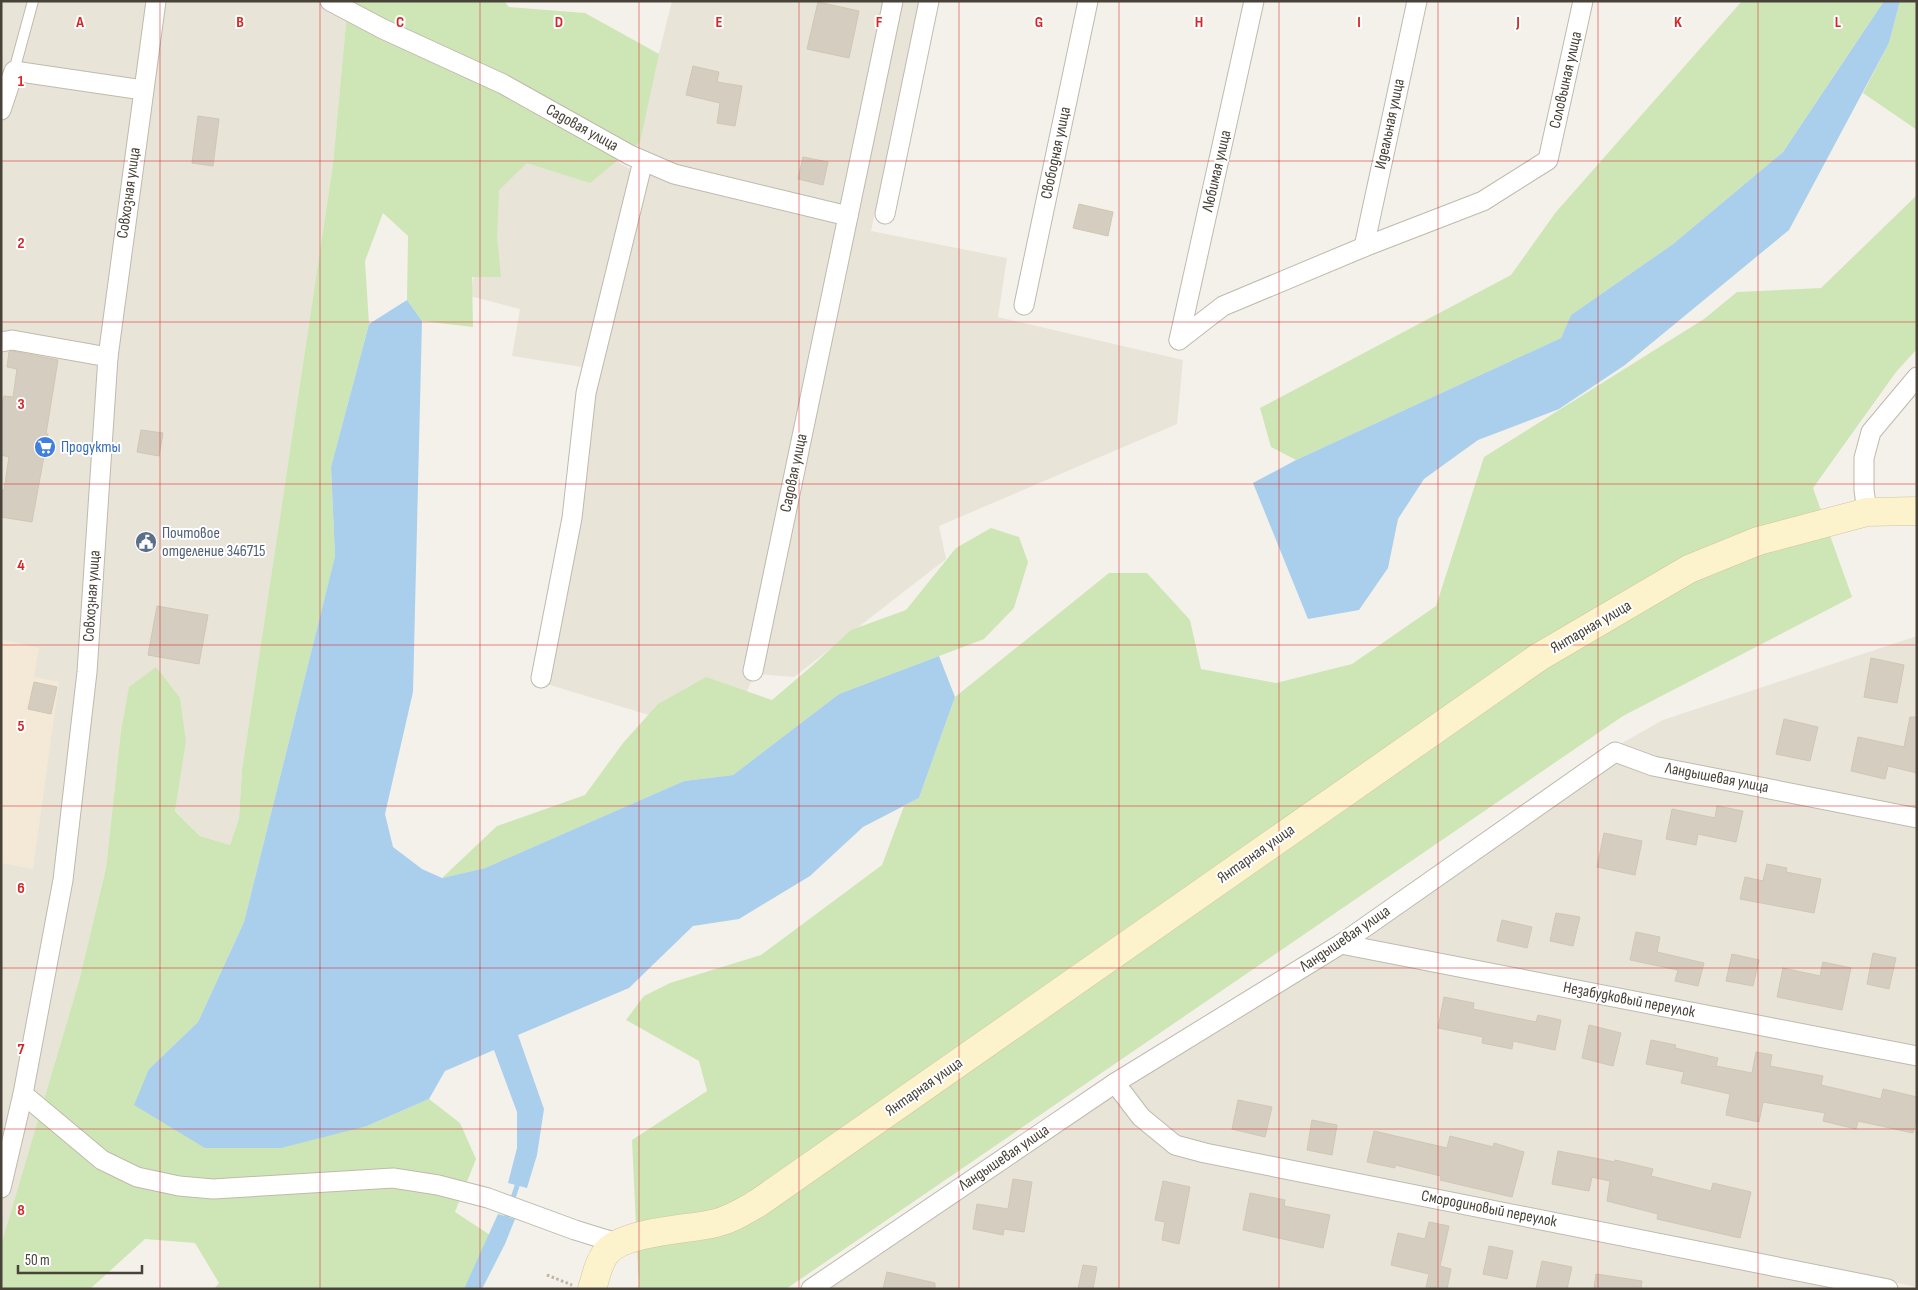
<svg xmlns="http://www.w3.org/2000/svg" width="1918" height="1290" font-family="'Sofia Sans Condensed',sans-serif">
<rect width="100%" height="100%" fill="#f4f1ea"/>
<g fill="#e8e4d8">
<polygon points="1,1 348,1 333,164 242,770 239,818 230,845 200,836 175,810 186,742 129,688 121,730 106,868 79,981 1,1245"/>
<polygon points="672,1 920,1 871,231 1007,258 998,317 1183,360 1177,424 939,526 946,559 794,677 755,674 744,697 682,725 540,682 566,540 582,367 512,356 520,309 470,296 505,97 630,169"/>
<polygon points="1917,636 1917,813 1653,762 1615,747 1663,720"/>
<polygon points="1609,756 1917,824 1917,1049 1353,938"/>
<polygon points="1334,950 1917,1066 1917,1287 1180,1140 1148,1115 1122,1078"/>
<polygon points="1107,1086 1176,1151 1857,1289 810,1289"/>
</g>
<polygon fill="#f4e9d7" points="1,639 39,648 34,677 59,682 33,869 1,863"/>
<g fill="#cee6b5">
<polygon points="348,1 504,1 509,7 585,13 659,54 640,142 590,183 527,163 499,190 497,236 501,277 472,277 473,327 422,321 407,300 408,236 383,213 365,261 369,324 331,467 335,556 244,922 198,1022 149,1069 367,1126 429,1099 460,1123 476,1159 455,1212 490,1235 464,1289 214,1289 219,1283 195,1243 145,1239 90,1289 1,1289 1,1245 79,981 106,868 121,730 129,687 156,667 180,698 186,742 175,811 200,836 230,845 239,818 242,770 333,164"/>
<polygon points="1742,1 1884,1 1783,152 1673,244 1571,315 1561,338 1296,460 1271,447 1260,408 1511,275 1556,212"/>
<polygon points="1900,1 1917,1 1917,130 1863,93 1889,43"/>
<polygon points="1917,195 1917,349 1896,372 1813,488 1852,597 1623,716 786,1289 639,1289 632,1140 707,1091 699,1061 626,1020 644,996 670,983 761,955 882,865 904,806 919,798 955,697 1109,573 1147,573 1190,620 1201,669 1276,683 1352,664 1436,606 1484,457 1704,319 1737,292 1821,288"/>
<polygon points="991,528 1019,537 1028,562 1014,608 984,639 839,694 733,775 684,781 485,868 442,878 497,826 585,795 623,743 658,704 706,677 772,700 813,665 851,630 906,610 956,548"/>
</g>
<g fill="#aacfed">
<polygon points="1884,1 1900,1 1889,43 1789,230 1625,365 1559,409 1478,440 1424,479 1398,519 1388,568 1359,610 1308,619 1253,483 1296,460 1561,338 1571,315 1673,244 1783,152"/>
<polygon points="407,300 422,321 413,692 385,814 393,847 422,869 442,878 485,868 684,781 733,775 839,694 939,656 955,697 919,798 863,827 810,876 739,919 693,926 629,988 518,1035 544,1109 537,1155 527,1188 508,1183 517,1148 517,1112 494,1050 445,1071 429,1099 367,1126 281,1148 205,1148 134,1105 149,1069 198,1022 244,922 335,556 331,467 369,324"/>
<polygon points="498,1214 515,1219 505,1244 482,1289 464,1289"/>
</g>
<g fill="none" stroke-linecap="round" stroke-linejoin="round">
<polyline stroke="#aacfed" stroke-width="5" points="505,1222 519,1180"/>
</g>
<g fill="#d5cec0" stroke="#d0c6b3">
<polygon points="818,2 859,11 849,58 807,49"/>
<polygon points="693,66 719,72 717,82 742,86 735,126 717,123 720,103 686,95"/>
<polygon points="198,116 219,119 213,166 192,163"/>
<polygon points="803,157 828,162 823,185 798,179"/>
<polygon points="1079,204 1113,212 1108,236 1073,228"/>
<polygon points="12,351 58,360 46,434 48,434 32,522 1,517 1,490 4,490 9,457 1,455 1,411 4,396 13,397 17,369 7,367 9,352"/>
<polygon points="141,430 163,433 159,456 137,452"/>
<polygon points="157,606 208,615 199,664 148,655"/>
<polygon points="1871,658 1904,665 1897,703 1864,697"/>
<polygon points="34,682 57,687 51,714 28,709"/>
<polygon points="1910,717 1917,717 1917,773 1888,766 1885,779 1851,771 1858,737 1904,747"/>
<polygon points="1784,719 1818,727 1810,761 1776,754"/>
<polygon points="1717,806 1743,811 1736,842 1698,834 1696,845 1666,839 1672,809 1715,818"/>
<polygon points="1604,833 1642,841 1635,875 1597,867"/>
<polygon points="1767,864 1787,868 1786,872 1821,879 1814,913 1740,899 1745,877 1763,881"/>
<polygon points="1556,913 1580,917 1573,946 1550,941"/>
<polygon points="1502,920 1532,927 1527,948 1497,941"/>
<polygon points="1636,932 1660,937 1657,952 1704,963 1698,986 1675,981 1678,970 1630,960"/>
<polygon points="1873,953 1896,958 1889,989 1867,984"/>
<polygon points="1732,954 1759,960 1753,986 1726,981"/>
<polygon points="1823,962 1851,968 1842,1010 1777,997 1783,968 1820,976"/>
<polygon points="1444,997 1474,1003 1473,1009 1536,1022 1538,1015 1561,1020 1555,1050 1513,1041 1512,1049 1482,1043 1483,1037 1438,1028"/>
<polygon points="1589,1025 1621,1033 1613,1066 1582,1058"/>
<polygon points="1651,1040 1676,1045 1675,1048 1718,1058 1716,1066 1752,1073 1756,1052 1772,1055 1770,1066 1823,1076 1821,1085 1881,1099 1883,1089 1917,1097 1917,1115 1913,1133 1858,1121 1856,1129 1823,1121 1825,1113 1763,1102 1759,1122 1726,1115 1730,1094 1681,1083 1684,1072 1646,1064"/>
<polygon points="1238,1100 1272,1107 1265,1137 1232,1129"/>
<polygon points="1312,1120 1337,1125 1332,1155 1307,1150"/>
<polygon points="1374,1131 1447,1148 1450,1136 1493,1147 1494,1143 1524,1152 1512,1197 1440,1180 1441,1176 1395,1165 1395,1168 1367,1162"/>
<polygon points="1558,1151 1615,1162 1615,1160 1653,1169 1651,1176 1711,1191 1713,1183 1751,1192 1740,1238 1657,1219 1658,1214 1607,1201 1610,1181 1592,1177 1589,1191 1552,1184"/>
<polygon points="1013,1179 1032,1182 1024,1232 1004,1229 1003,1235 973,1229 977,1204 1008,1209"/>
<polygon points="1163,1181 1190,1187 1179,1244 1162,1240 1165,1222 1155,1220"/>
<polygon points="1250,1193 1285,1200 1284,1206 1330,1215 1323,1248 1243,1230"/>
<polygon points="1429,1222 1449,1226 1440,1266 1451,1269 1447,1289 1426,1287 1429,1274 1391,1265 1398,1233 1425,1239"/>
<polygon points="1489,1246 1513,1251 1507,1279 1483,1274"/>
<polygon points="1542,1261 1572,1267 1567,1289 1536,1289"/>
<polygon points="1083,1265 1097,1267 1093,1289 1078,1289"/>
<polygon points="887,1272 935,1283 935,1289 883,1289"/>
<polygon points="1596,1274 1642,1281 1641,1289 1594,1289"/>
</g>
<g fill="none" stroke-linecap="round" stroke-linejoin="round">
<g stroke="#bfbaad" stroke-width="12">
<polyline id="lane" points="14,71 33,1"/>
</g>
<g stroke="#bfbaad" stroke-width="21">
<g id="street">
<polyline points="330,1 383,29 503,84 630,155 674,174 848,216"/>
<polyline points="1,110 14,71 143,90"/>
<polyline points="885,214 929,1"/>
<polyline points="1364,247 1417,1"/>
<polyline points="1024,305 1088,1"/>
<polyline points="1179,340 1223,306 1364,247 1483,201 1548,160 1583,1"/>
<polyline points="1179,340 1254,1"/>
<polyline points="1,342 12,340 108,357"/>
<polyline points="1867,512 1864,490 1864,458 1871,432 1917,377"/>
<polyline points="753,671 893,1"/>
<polyline points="541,678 572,518 586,393 643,161"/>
<polyline points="1341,944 1917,1056"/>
<polyline points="1115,1083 1141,1117 1175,1145 1205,1153 1888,1289"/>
<polyline points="23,1094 102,1160 137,1177 179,1186 213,1189 393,1178 438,1185 488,1198 575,1230 617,1243"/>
<polyline points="1,1188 23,1094 63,880 87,672 108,357 156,1"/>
<polyline points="811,1289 1115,1083 1341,944 1615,752 1653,766 1917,818"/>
</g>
</g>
<g stroke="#d1c69c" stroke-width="29">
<path id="secondary" d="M592,1289C596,1277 598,1263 606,1253C623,1231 688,1230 716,1223C732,1219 744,1211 758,1203L1539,657L1689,569L1758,541L1867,512L1917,511"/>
</g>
<polyline stroke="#c0b69f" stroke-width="3" stroke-dasharray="2.5 2.5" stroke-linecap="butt" points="547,1275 572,1285"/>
<use href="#lane" stroke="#fff" stroke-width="10"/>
<use href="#street" stroke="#fff" stroke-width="19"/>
<use href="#secondary" stroke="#fcf2cc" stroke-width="28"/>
</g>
<path fill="none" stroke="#d62828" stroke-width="1" stroke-opacity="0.55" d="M160,1V1289M320,1V1289M480,1V1289M639,1V1289M799,1V1289M959,1V1289M1119,1V1289M1279,1V1289M1438,1V1289M1598,1V1289M1758,1V1289M1,161H1917M1,322H1917M1,484H1917M1,645H1917M1,806H1917M1,968H1917M1,1129H1917"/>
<defs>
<g id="supermarket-disc" transform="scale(1.125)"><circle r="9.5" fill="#3f7fe0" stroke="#fff"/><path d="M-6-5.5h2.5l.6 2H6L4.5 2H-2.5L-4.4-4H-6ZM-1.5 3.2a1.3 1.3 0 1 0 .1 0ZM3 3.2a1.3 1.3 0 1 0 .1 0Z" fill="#fff"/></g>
<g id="civic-disc" transform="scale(1.125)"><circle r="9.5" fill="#5c6f8a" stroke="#fff"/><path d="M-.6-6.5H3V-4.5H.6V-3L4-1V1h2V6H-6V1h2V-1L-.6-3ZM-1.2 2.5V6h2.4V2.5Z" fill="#fff"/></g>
</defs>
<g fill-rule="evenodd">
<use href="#supermarket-disc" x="45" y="447"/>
<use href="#civic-disc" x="146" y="542"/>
</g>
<g text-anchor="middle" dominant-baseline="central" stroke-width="4" stroke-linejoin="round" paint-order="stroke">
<g font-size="16" fill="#484238" stroke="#fff">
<text transform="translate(1566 80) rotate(-77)">Соловьиная улица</text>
<text transform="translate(1390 124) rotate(-78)">Идеальная улица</text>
<text transform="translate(582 128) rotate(29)">Садовая улица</text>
<text transform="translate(1056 153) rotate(-78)">Свободная улица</text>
<text transform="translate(1217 171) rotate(-77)">Любимая улица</text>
<text transform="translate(129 193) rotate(-82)">Совхозная улица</text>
<text transform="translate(794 473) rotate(-78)">Садовая улица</text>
<text transform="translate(92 596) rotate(-86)">Совхозная улица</text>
<text transform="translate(1591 627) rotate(-30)">Янтарная улица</text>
<text transform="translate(1717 778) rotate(11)">Ландышевая улица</text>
<text transform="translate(1256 854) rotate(-35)">Янтарная улица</text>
<text transform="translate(1345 939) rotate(-34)">Ландышевая улица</text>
<text transform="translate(1629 1000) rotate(11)">Незабудковый переулок</text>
<text transform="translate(924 1087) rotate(-35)">Янтарная улица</text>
<text transform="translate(1004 1158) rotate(-34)">Ландышевая улица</text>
<text transform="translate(1489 1209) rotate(11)">Смородиновый переулок</text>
</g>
<g font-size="16" fill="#366cbe" stroke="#fff" text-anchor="start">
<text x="61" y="447">Продукты</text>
</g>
<g font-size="16" fill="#4e5e75" stroke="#fff" text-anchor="start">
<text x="162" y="533">Почтовое<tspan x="162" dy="18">отделение 346715</tspan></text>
</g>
</g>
<g font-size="16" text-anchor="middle" font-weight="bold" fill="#d62828" stroke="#fff" stroke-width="4" stroke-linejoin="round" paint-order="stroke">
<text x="80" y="27">A</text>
<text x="240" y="27">B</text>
<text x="400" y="27">C</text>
<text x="559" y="27">D</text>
<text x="719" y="27">E</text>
<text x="879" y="27">F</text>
<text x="1039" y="27">G</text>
<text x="1199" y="27">H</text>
<text x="1359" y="27">I</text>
<text x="1518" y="27">J</text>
<text x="1678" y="27">K</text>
<text x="1838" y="27">L</text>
<text x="21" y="86">1</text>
<text x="21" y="248">2</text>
<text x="21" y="409">3</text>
<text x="21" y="570">4</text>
<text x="21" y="731">5</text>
<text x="21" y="893">6</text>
<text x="21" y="1054">7</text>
<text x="21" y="1215">8</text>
</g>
<rect width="1918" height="1290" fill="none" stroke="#484238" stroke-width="5"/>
<path d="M18 1265v8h124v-8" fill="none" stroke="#484238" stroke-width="2.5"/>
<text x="25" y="1265" font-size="15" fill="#484238" stroke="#ffffff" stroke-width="4" paint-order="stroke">50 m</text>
</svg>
